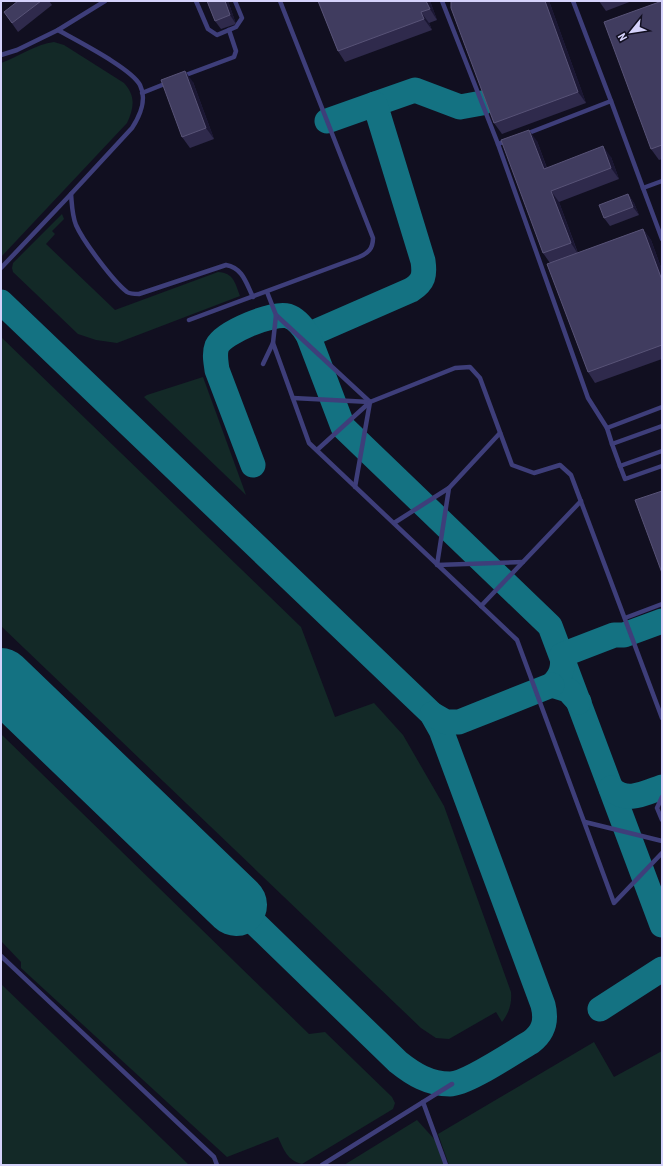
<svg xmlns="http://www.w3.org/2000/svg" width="663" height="1166" font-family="'Roboto Condensed',sans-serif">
<rect width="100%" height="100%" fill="#110f20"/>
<g fill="#132927">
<path d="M54,42L64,45L124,83C136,96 134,108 127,123L1,257V63C18,57 36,44 54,42Z"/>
<path d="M62,214L64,219L52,231L55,234L46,244L115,310L218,272C234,273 235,283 240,296L117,343L96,340L78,334L13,272L12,268L13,263Z"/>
<path d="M1,337L301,627L335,717L374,703L403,735L444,806L511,992C512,1004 509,1013 502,1022L496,1012L449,1039L436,1038L421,1028L1,626Z"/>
<polygon points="203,377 246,495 144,397 147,395"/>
<path d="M1,734L309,1034L325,1032L392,1097L395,1103L393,1109L302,1164C287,1160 284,1150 278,1137L227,1157L21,968V962L1,941Z"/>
<polygon points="1,984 189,1165 1,1165"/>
<polygon points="594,1042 614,1077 662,1051 662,1165 449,1165 438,1134"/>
<polygon points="417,1120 435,1140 444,1165 344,1165"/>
</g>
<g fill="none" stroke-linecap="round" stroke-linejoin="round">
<g stroke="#147282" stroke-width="25">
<polyline points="375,104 415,90 460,107 482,103"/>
<path d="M1,302L432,714L441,730L543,1005C547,1021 544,1032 531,1042C515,1051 467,1084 450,1084C429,1084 413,1074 398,1062L236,905"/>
<path d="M308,335L411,290C424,282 425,275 423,261L375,104L327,121"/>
<path d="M253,465L217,370C216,362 214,354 217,346C224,332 273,312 288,316C297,319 303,327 308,335L343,427L550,626L662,925"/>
<path d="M579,702L568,690L552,685C561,676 564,668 562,655L614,635H624L662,621"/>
<polyline points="432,714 446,722 459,722 552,685"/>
<path d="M611,788C626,804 645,793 662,787"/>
<polyline points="600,1009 662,969"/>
</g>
<polyline stroke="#147282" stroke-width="62" points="1,679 236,905"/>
<g stroke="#3e3e7a" stroke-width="4.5">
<polyline points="196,1 208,29 217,35 236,27 242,18 235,1"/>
<polyline points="442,1 498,144"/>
<polyline points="573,1 611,101"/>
<path d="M58,30C77,41 131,68 140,85C147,99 140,116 132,128L71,194C72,205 72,215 76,225C83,241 113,281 127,292C130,294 135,294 139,294L226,265C243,268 246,283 253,297"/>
<polyline points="1,55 17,50 58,30 105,1"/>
<polyline points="183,76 234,57 236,51 229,30"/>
<polyline points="142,93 167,83"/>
<polyline points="526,134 611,101 643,188 662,181"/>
<polyline points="506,141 498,144 588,398 607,428"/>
<polyline points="643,188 662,239"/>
<polyline points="1,268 71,194"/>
<polyline points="267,292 276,315 370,402 455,368 470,367 480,378 512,465 534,473 560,465 571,475 662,718"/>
<polyline points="276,315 273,343 309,443 517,640 614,903 662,853"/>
<path d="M189,320L359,257C368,253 373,249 373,238L280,1"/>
<polyline points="263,364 273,343"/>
<polyline points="293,398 370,402"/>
<polyline points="662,407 607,428 612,444 662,426"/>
<polyline points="612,444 620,466 662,451"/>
<polyline points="317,450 370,402"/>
<polyline points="620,466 625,479 662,466"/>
<polyline points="355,487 370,402"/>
<polyline points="449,488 437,565 523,562"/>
<polyline points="394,523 449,488 500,433"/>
<polyline points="481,606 581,501"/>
<polyline points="625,618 662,604"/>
<polyline points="662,797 657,808 662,820"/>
<polyline points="585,822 662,841"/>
<polyline points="1,956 214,1157 217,1165"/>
<polyline points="423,1102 446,1165"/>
<polyline points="322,1165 452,1084"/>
</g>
</g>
<g fill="#2f2a4c">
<polygon points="18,1 49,1 52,5 18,32 4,12"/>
<polygon points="207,1 228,1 236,24 221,29 215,21"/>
<polygon points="318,1 430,1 437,20 429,23 432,30 345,62 338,51"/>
<polygon points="451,1 549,1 586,103 502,134 494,123"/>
<polygon points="599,1 632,1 606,11"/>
<polygon points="662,1 662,159 659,160 651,149"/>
<polygon points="193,82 214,139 190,148 182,137"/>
<polygon points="537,141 547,168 611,157 619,179 559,202 578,253 643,229 651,240 662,270 662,359 595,383 588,372 550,263 543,253"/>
<polygon points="628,194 634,203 639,215 610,226 604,218"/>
</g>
<g fill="#1b1733">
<polygon points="225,1 228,1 236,24 230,15"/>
<polygon points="426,1 430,1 437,20 430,9"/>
<polygon points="545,1 549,1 586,103 578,92"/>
<polygon points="421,12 429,23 432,30 424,19"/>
<polygon points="185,71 193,82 214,139 206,128"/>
<polygon points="529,130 537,141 551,180 544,169"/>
<polygon points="603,146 611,157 619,179 611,168"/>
<polygon points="551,191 559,202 578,254 571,243"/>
<polygon points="628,194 634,203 639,215 633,207"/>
<polygon points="643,229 651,240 662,270 662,280"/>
</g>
<g fill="#403c5f" stroke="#585377">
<polygon points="18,1 41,1 12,23 4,12"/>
<polygon points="207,1 225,1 230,15 215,21"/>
<polygon points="318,1 426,1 430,9 421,12 424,19 338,51"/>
<polygon points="451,1 545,1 578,92 494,123 451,8"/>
<polygon points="662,1 662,145 651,149 604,22"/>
<polygon points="185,71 206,128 182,137 161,80"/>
<polygon points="529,130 544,169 603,146 611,168 551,191 571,243 543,253 501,140"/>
<polygon points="628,194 633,207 604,218 599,205"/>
<polygon points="643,229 662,280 662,345 588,372 547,264"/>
<polygon points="662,491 662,573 635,500"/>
</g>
<rect width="663" height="1166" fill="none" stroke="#d5d2fb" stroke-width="4"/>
<g transform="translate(631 32) rotate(240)" stroke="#110f20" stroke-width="3" paint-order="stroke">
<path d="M0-3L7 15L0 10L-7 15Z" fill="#d5d2fb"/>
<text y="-6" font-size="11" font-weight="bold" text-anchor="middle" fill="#d5d2fb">N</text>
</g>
</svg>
